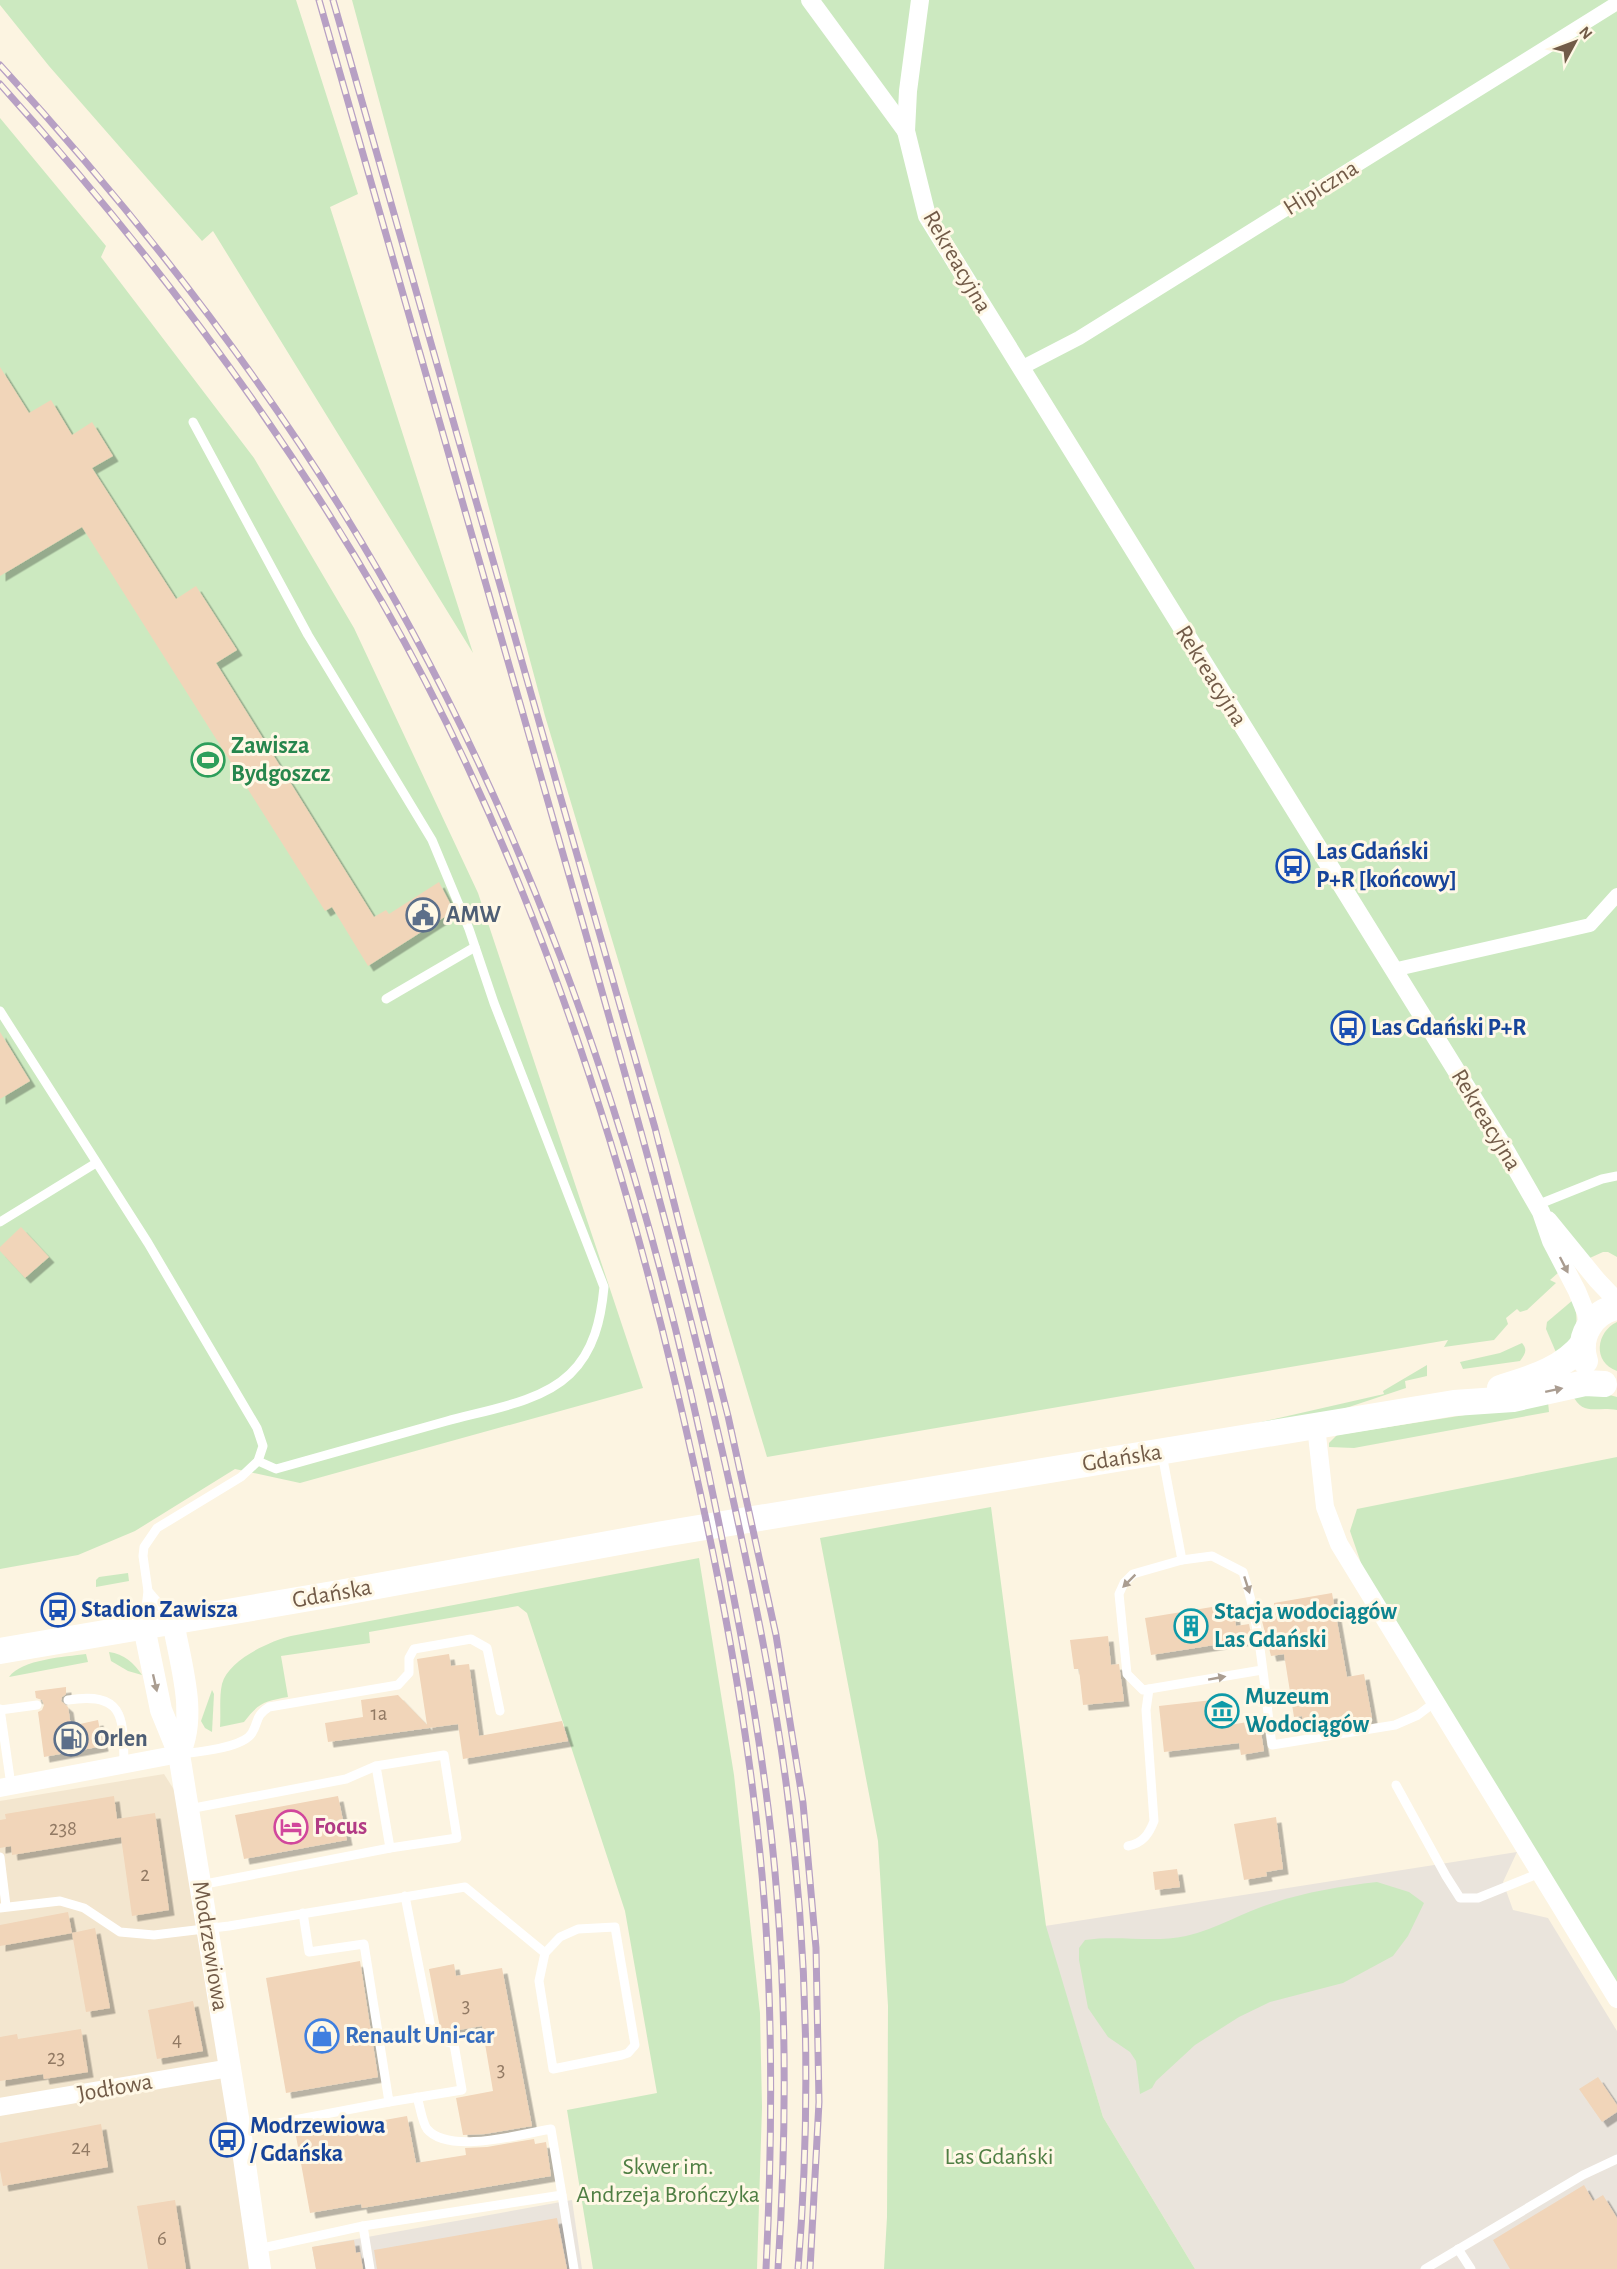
<svg xmlns="http://www.w3.org/2000/svg" width="1617" height="2269" font-family="'Alegreya Sans',sans-serif">
<defs>
<filter id="shadow"><feDropShadow dx="5.5" dy="5.5" stdDeviation="0" flood-color="#0004"/></filter>
</defs>
<rect width="100%" height="100%" fill="#fcf4e1"/>
<polygon fill="#f3e6cf" points="164,1774 187,1810 260,2269 0,2269 0,1801"/>
<g fill="#eae4dc">
<polygon points="1517,1852 1503,1882 1513,1910 1548,1918 1617,2031 1617,2269 1195,2269 1103,2117 1045,1926"/>
<polygon points="572,2200 582,2269 316,2269 312,2247"/>
</g>
<g fill="#cce9c0">
<polygon points="0,0 296,0 358,194 330,207 473,653 213,231 202,241 49,66 0,5"/>
<polygon points="352,0 1617,0 1617,1257 1608,1252 1603,1252 1559,1272 1550,1280 1556,1283 1527,1310 1520,1312 1517,1309 1506,1318 1508,1324 1494,1340 1444,1347 1448,1340 767,1457 545,716"/>
<polygon points="0,118 106,246 101,257 254,458 354,628 478,893 643,1388 300,1483 235,1469 135,1531 78,1555 0,1569"/>
<path d="M1573,1300C1581,1326 1575,1338 1558,1357L1546,1329L1547,1322Z"/>
<path d="M1617,1322V1371C1592,1362 1596,1332 1617,1322Z"/>
<path d="M1522,1343C1528,1350 1525,1354 1520,1361L1463,1369L1460,1362L1500,1353Z"/>
<polygon points="1427,1365 1427,1376 1405,1381 1406,1388 1343,1409 1248,1425 1384,1394 1383,1391"/>
<path d="M1595,1391L1617,1397V1410C1595,1406 1583,1417 1572,1394Z"/>
<polygon points="1548,1402 1549,1412 1354,1448 1329,1447 1329,1443 1337,1435"/>
<polygon points="1617,1457 1617,1989 1363,1569 1350,1531 1357,1509"/>
<polygon points="991,1507 1046,1926 1103,2117 1195,2269 884,2269 887,2217 888,2006 878,1841 820,1538"/>
<path d="M699,1558L734,1775L760,2013L762,2107L757,2269H593L567,2110L657,2093L625,1911L527,1613L518,1606L369,1632L370,1643L281,1656L288,1697C265,1701 258,1703 244,1722L220,1727C221,1713 219,1697 222,1684C228,1660 270,1641 291,1636Z"/>
<polygon points="128,1573 129,1581 96,1587 96,1580 99,1577"/>
<path d="M109,1652C124,1654 134,1663 142,1675L128,1671L111,1661Z"/>
<path d="M86,1654L88,1662L9,1677C22,1659 65,1657 86,1654Z"/>
<polygon points="212,1690 214,1694 212,1732 205,1728 201,1721"/>
<path d="M1377,1882L1409,1892L1424,1903L1408,1936L1393,1956L1343,1983L1270,2002L1239,2017L1195,2045L1156,2081L1152,2088L1140,2094L1136,2061L1130,2052L1108,2037L1088,2008L1079,1960V1948L1085,1940C1119,1935 1153,1943 1186,1936C1217,1929 1243,1912 1273,1903C1306,1892 1342,1886 1377,1882Z"/>
</g>
<g fill="#f1d5b9" filter="url(#shadow)">
<polygon points="0,367 29,413 51,400 72,435 92,422 113,456 92,468 176,599 196,586 237,650 216,663 374,917 386,910 389,914 439,882 454,911 368,966 332,907 325,911 82,527 0,576"/>
<polygon points="0,1032 30,1081 0,1099"/>
<polygon points="21,1227 49,1257 25,1278 0,1251 0,1247"/>
<polygon points="1332,1593 1347,1677 1364,1674 1372,1718 1305,1730 1302,1716 1294,1717 1284,1654 1271,1656 1262,1621 1276,1619 1274,1603"/>
<polygon points="1230,1604 1231,1612 1234,1612 1236,1626 1249,1624 1252,1639 1151,1655 1145,1618"/>
<polygon points="1108,1636 1111,1665 1119,1664 1124,1701 1083,1705 1079,1669 1074,1669 1070,1640"/>
<polygon points="449,1654 451,1666 469,1664 479,1736 562,1721 568,1741 463,1759 458,1724 328,1742 325,1723 363,1717 361,1700 398,1695 427,1725 417,1659"/>
<polygon points="66,1687 66,1694 62,1697 61,1701 68,1707 71,1726 98,1720 103,1746 44,1757 38,1712 42,1710 44,1705 42,1700 36,1698 35,1691"/>
<polygon points="1221,1699 1224,1726 1259,1720 1264,1751 1241,1755 1239,1743 1164,1752 1159,1706"/>
<polygon points="114,1796 117,1819 155,1813 169,1910 132,1916 121,1837 12,1855 11,1846 0,1848 0,1820 6,1819 5,1814"/>
<polygon points="338,1796 347,1840 244,1859 235,1815"/>
<polygon points="1276,1817 1283,1869 1266,1872 1267,1876 1244,1880 1234,1824"/>
<polygon points="1177,1869 1180,1887 1155,1890 1153,1872"/>
<polygon points="68,1912 72,1933 0,1946 0,1925"/>
<polygon points="95,1928 110,2008 86,2012 72,1933"/>
<polygon points="360,1961 378,2077 286,2093 266,1978"/>
<polygon points="454,1964 456,1976 502,1968 532,2126 485,2134 463,2135 456,2098 493,2091 482,2026 441,2033 429,1969"/>
<polygon points="193,2001 203,2051 157,2059 148,2010"/>
<polygon points="81,2029 88,2072 44,2079 43,2074 0,2081 0,2037 17,2034 18,2039"/>
<polygon points="1598,2077 1617,2105 1617,2112 1602,2122 1579,2089"/>
<polygon points="407,2116 416,2163 466,2155 465,2148 487,2147 534,2139 535,2144 546,2142 551,2176 362,2208 361,2204 310,2213 296,2136"/>
<polygon points="101,2124 108,2167 3,2186 0,2170 0,2143"/>
<polygon points="1584,2185 1593,2201 1603,2195 1617,2218 1617,2269 1510,2269 1493,2240"/>
<polygon points="175,2200 186,2269 148,2269 137,2206"/>
<polygon points="557,2218 567,2269 377,2269 374,2250"/>
<polygon points="354,2240 356,2253 360,2252 363,2269 316,2269 312,2247"/>
</g>
<g fill="none" stroke-linecap="round" stroke-linejoin="round">
<g stroke="#fff" stroke-width="9">
<path d="M193,422L308,635L432,840L469,929L494,1003L604,1287C601,1319 594,1351 570,1374C540,1403 486,1410 447,1421C390,1437 333,1453 276,1469L258,1461"/>
<polyline points="386,999 475,947"/>
<polyline points="0,1011 148,1243 257,1428 263,1446 258,1461 241,1477 157,1528 144,1547 143,1556 148,1591 144,1625"/>
<polyline points="1537,1205 1602,1179 1617,1176"/>
<polyline points="0,1222 96,1163"/>
<polyline points="1162,1454 1182,1560"/>
<polyline points="148,1591 172,1619"/>
<path d="M1262,1670L1143,1690L1127,1674L1119,1594L1124,1583L1133,1574L1182,1560L1212,1556L1243,1572C1261,1627 1264,1687 1272,1745L1395,1725L1418,1715L1435,1702"/>
<path d="M68,1700C126,1691 123,1719 124,1765"/>
<polyline points="0,1709 11,1785"/>
<polyline points="0,1710 37,1705"/>
<path d="M181,1754C198,1752 243,1748 252,1733C259,1721 255,1716 269,1707L398,1685L409,1673V1658L414,1649L471,1639L487,1648L500,1711"/>
<polygon points="444,1755 457,1838 390,1848 376,1766"/>
<polyline points="1396,1785 1446,1876 1460,1898 1478,1898 1540,1873"/>
<polyline points="189,1809 346,1779 376,1766"/>
<path d="M1128,1846C1143,1843 1149,1834 1154,1821L1146,1710L1149,1689"/>
<polyline points="0,1857 6,1906"/>
<polyline points="200,1885 390,1848"/>
<polyline points="0,1908 60,1901 84,1908 120,1932 154,1935 229,1926 465,1887 545,1953"/>
<polyline points="303,1913 309,1952 364,1944 389,2102 462,2090 454,2044 433,2038 405,1896"/>
<polygon points="615,1927 635,2045 628,2053 622,2055 553,2069 539,1981 545,1953 560,1937 578,1929"/>
<path d="M417,2097C420,2106 422,2122 427,2129C449,2155 521,2134 551,2129L562,2195"/>
<polyline points="241,2130 389,2102"/>
<polyline points="363,2226 562,2195 574,2269"/>
<polyline points="258,2249 363,2226 370,2269"/>
<polyline points="1458,2249 1471,2269"/>
<polyline points="1425,2269 1583,2175 1617,2159"/>
</g>
<g stroke="#fff" stroke-width="14">
<polyline points="1021,368 1079,338 1617,3"/>
<polyline points="1393,970 1590,925 1617,895"/>
</g>
<g stroke="#fff" stroke-width="18">
<polyline points="810,0 906,131"/>
<polyline points="920,0 908,91 906,131 927,216 1506,1151 1541,1212 1551,1241 1577,1291 1586,1313 1588,1328"/>
<polyline points="1548,1220 1597,1280 1617,1301"/>
<polyline points="1316,1426 1325,1507 1339,1544 1617,1999"/>
<polyline points="0,1788 179,1754"/>
<polyline points="0,2107 230,2068"/>
</g>
<g stroke="#fff" stroke-width="22">
<path d="M173,1621C180,1663 198,1715 179,1754"/>
<polyline points="144,1627 161,1710 179,1754 240,2130 260,2269"/>
</g>
<g stroke="#fff" stroke-width="26">
<path d="M1585,1361C1577,1337 1592,1312 1617,1307"/>
<path d="M1500,1388C1531,1378 1562,1370 1583,1344"/>
<polyline points="0,1651 339,1593 663,1534 1454,1403 1513,1399 1585,1383 1604,1384"/>
</g>
<g stroke="#b7a0c4" stroke-width="7">
<g id="rail">
<path d="M319,0C407,308 495,616 583,924C636,1112 689,1300 731,1490C753,1590 774,1689 787,1790C808,1948 811,2110 798,2269"/>
<polyline points="333,0 655,1128 728,1416 776,1635 803,1803 816,1948 819,2102 810,2269"/>
<path d="M0,65C109,184 210,309 299,443C517,771 640,1131 717,1514C743,1640 767,1767 777,1896C787,2020 786,2144 778,2269"/>
<path d="M0,84C144,244 274,415 382,602C521,844 611,1111 675,1382C716,1555 752,1733 765,1911C773,2031 772,2149 766,2269"/>
</g>
</g>
<use href="#rail" stroke="#fff8e6" stroke-width="4.5" stroke-dasharray="14" stroke-linecap="butt"/>
</g>
<defs><path id="oneway-solid" d="M-6-.8H1V-3.2L6.5 0L1 3.2V.8H-6Z" transform="scale(1.5)"/></defs>
<g fill="#aa9d91">
<use href="#oneway-solid" transform="translate(1564 1265) rotate(63)"/>
<use href="#oneway-solid" transform="translate(1554 1390) rotate(-12)"/>
<use href="#oneway-solid" transform="translate(1129 1581) rotate(135)"/>
<use href="#oneway-solid" transform="translate(1247 1585) rotate(72)"/>
<use href="#oneway-solid" transform="translate(1217 1678) rotate(-10)"/>
<use href="#oneway-solid" transform="translate(155 1683) rotate(77)"/>
</g>
<defs>
<g id="stadium-ring" transform="scale(1.725)"><circle r="9.5" fill="#fff8e6" stroke="#2e9e5b" stroke-width="1.5"/><path d="M0-5a6.5 5 0 1 0 0 10a6.5 5 0 1 0 0-10ZM-3.5-1.8h7v3.6h-7Z" fill="#2e9e5b"/></g>
<g id="bus-ring" transform="scale(1.725)"><circle r="9.5" fill="#fff8e6" stroke="#1a4fb4" stroke-width="1.5"/><path d="M-5-6H5V4H4V6H2V4H-2V6H-4V4H-5ZM-3.5-4V0h7V-4ZM-3.5 1.2v1.5H-2V1.2ZM2 1.2v1.5H3.5V1.2Z" fill="#1a4fb4"/></g>
<g id="civic-ring" transform="scale(1.725)"><circle r="9.5" fill="#fff8e6" stroke="#5c6f8a" stroke-width="1.5"/><path d="M-.6-6.5H3V-4.5H.6V-3L4-1V1h2V6H-6V1h2V-1L-.6-3ZM-1.2 2.5V6h2.4V2.5Z" fill="#5c6f8a"/></g>
<g id="building-ring" transform="scale(1.725)"><circle r="9.5" fill="#fff8e6" stroke="#0f9aa8" stroke-width="1.5"/><path d="M-4-6H4V6H1V3H-1V6H-4ZM-2.5-4.3h1.7v1.8h-1.7ZM.8-4.3h1.7v1.8H.8ZM-2.5-1h1.7V.8h-1.7ZM.8-1h1.7V.8H.8Z" fill="#0f9aa8"/></g>
<g id="museum-ring" transform="scale(1.725)"><circle r="9.5" fill="#fff8e6" stroke="#0f9aa8" stroke-width="1.5"/><path d="M0-6L6-3V-2H-6V-3ZM-5-1h2V3h-2ZM-1-1h2V3h-2ZM3-1h2V3H3ZM-6 4H6V6H-6Z" fill="#0f9aa8"/></g>
<g id="fuel-ring" transform="scale(1.725)"><circle r="9.5" fill="#fff8e6" stroke="#5c6f8a" stroke-width="1.5"/><path d="M-5.5-6h7V0h2V4h1.3V-2.5L3-4.5l.8-.8L6-3V5H2.5V1h-1V6h-7ZM-4.2-4.7v3.2H.2V-4.7Z" fill="#5c6f8a"/></g>
<g id="hotel-ring" transform="scale(1.725)"><circle r="9.5" fill="#fff8e6" stroke="#d1479c" stroke-width="1.5"/><path d="M-6-4.5h1.5V1H6V5H4.5V3h-9V5H-6ZM-4 0a1.8 1.8 0 1 1 3.6 0ZM.5 0V-2.5h3Q6-2.5 6 0Z" fill="#d1479c"/></g>
<g id="shop-ring" transform="scale(1.725)"><circle r="9.5" fill="#fff8e6" stroke="#3f7fe0" stroke-width="1.5"/><path d="M-5-2.5h2.3a2.7 3.5 0 0 1 5.4 0H5L5.5 6h-11ZM-1.5-2.5h3a1.5 2.3 0 0 0-3 0Z" fill="#3f7fe0"/></g>
</defs>
<g fill-rule="evenodd">
<use href="#stadium-ring" x="208" y="760"/>
<use href="#bus-ring" x="1293" y="866"/>
<use href="#civic-ring" x="423" y="915"/>
<use href="#bus-ring" x="1348" y="1028"/>
<use href="#bus-ring" x="58" y="1610"/>
<use href="#building-ring" x="1191" y="1626"/>
<use href="#museum-ring" x="1222" y="1711"/>
<use href="#fuel-ring" x="71" y="1739"/>
<use href="#hotel-ring" x="291" y="1827"/>
<use href="#shop-ring" x="322" y="2036"/>
<use href="#bus-ring" x="227" y="2140"/>
</g>
<g text-anchor="middle" dominant-baseline="central" stroke-width="6" stroke-linejoin="round" paint-order="stroke">
<g font-size="21" fill="#927a64">
<text x="379" y="1713">1a</text>
<text x="63" y="1828">238</text>
<text x="145" y="1874">2</text>
<text x="466" y="2005">3</text>
<text x="177" y="2039">4</text>
<text x="56" y="2057">23</text>
<text x="501" y="2069">3</text>
<text x="81" y="2147">24</text>
<text x="162" y="2238">6</text>
</g>
<g font-size="24" fill="#725b48" stroke="#fff8e6">
<text transform="translate(1321 188) rotate(-32)">Hipiczna</text>
<text transform="translate(957 262) rotate(60)">Rekreacyjna</text>
<text transform="translate(1211 676) rotate(58)">Rekreacyjna</text>
<text transform="translate(1486 1120) rotate(59)">Rekreacyjna</text>
<text transform="translate(1122 1458) rotate(-9)">Gdańska</text>
<text transform="translate(332 1594) rotate(-10)">Gdańska</text>
<text transform="translate(210 1946) rotate(81)">Modrzewiowa</text>
<text transform="translate(115 2088) rotate(-10)">Jodłowa</text>
</g>
<g font-size="24" font-weight="bold" fill="#27864d" stroke="#fff8e6" text-anchor="start">
<text x="231" y="746">Zawisza<tspan x="231" dy="28">Bydgoszcz</tspan></text>
</g>
<g font-size="24" font-weight="bold" fill="#164399" stroke="#fff8e6" text-anchor="start">
<text x="1316" y="852">Las Gdański<tspan x="1316" dy="28">P+R [końcowy]</tspan></text>
<text x="1371" y="1028">Las Gdański P+R</text>
<text x="81" y="1610">Stadion Zawisza</text>
<text x="250" y="2126">Modrzewiowa<tspan x="250" dy="28">/ Gdańska</tspan></text>
</g>
<g font-size="24" font-weight="bold" fill="#4e5e75" stroke="#fff8e6" text-anchor="start">
<text x="446" y="915">AMW</text>
<text x="94" y="1739">Orlen</text>
</g>
<g font-size="24" font-weight="bold" fill="#0d838f" stroke="#fff8e6" text-anchor="start">
<text x="1214" y="1612">Stacja wodociągów<tspan x="1214" dy="28">Las Gdański</tspan></text>
<text x="1245" y="1697">Muzeum<tspan x="1245" dy="28">Wodociągów</tspan></text>
</g>
<g font-size="24" font-weight="bold" fill="#b23c85" stroke="#fff8e6" text-anchor="start">
<text x="314" y="1827">Focus</text>
</g>
<g font-size="24" font-weight="bold" fill="#366cbe" stroke="#fff8e6" text-anchor="start">
<text x="345" y="2036">Renault Uni-car</text>
</g>
<g font-size="24" fill="#4f7e43" stroke="#fff8e6">
<text x="999" y="2157">Las Gdański</text>
<text x="668" y="2167">Skwer im.<tspan x="668" dy="28">Andrzeja Brończyka</tspan></text>
</g>
</g>
<g transform="translate(1575 42) rotate(49)" stroke="#fff8e6" stroke-width="4.5" paint-order="stroke">
<path d="M0-4.5L10 22L0 15L-10 22Z" fill="#725b48"/>
<text y="-9" font-size="16" font-weight="bold" text-anchor="middle" fill="#725b48">N</text>
</g>
</svg>
